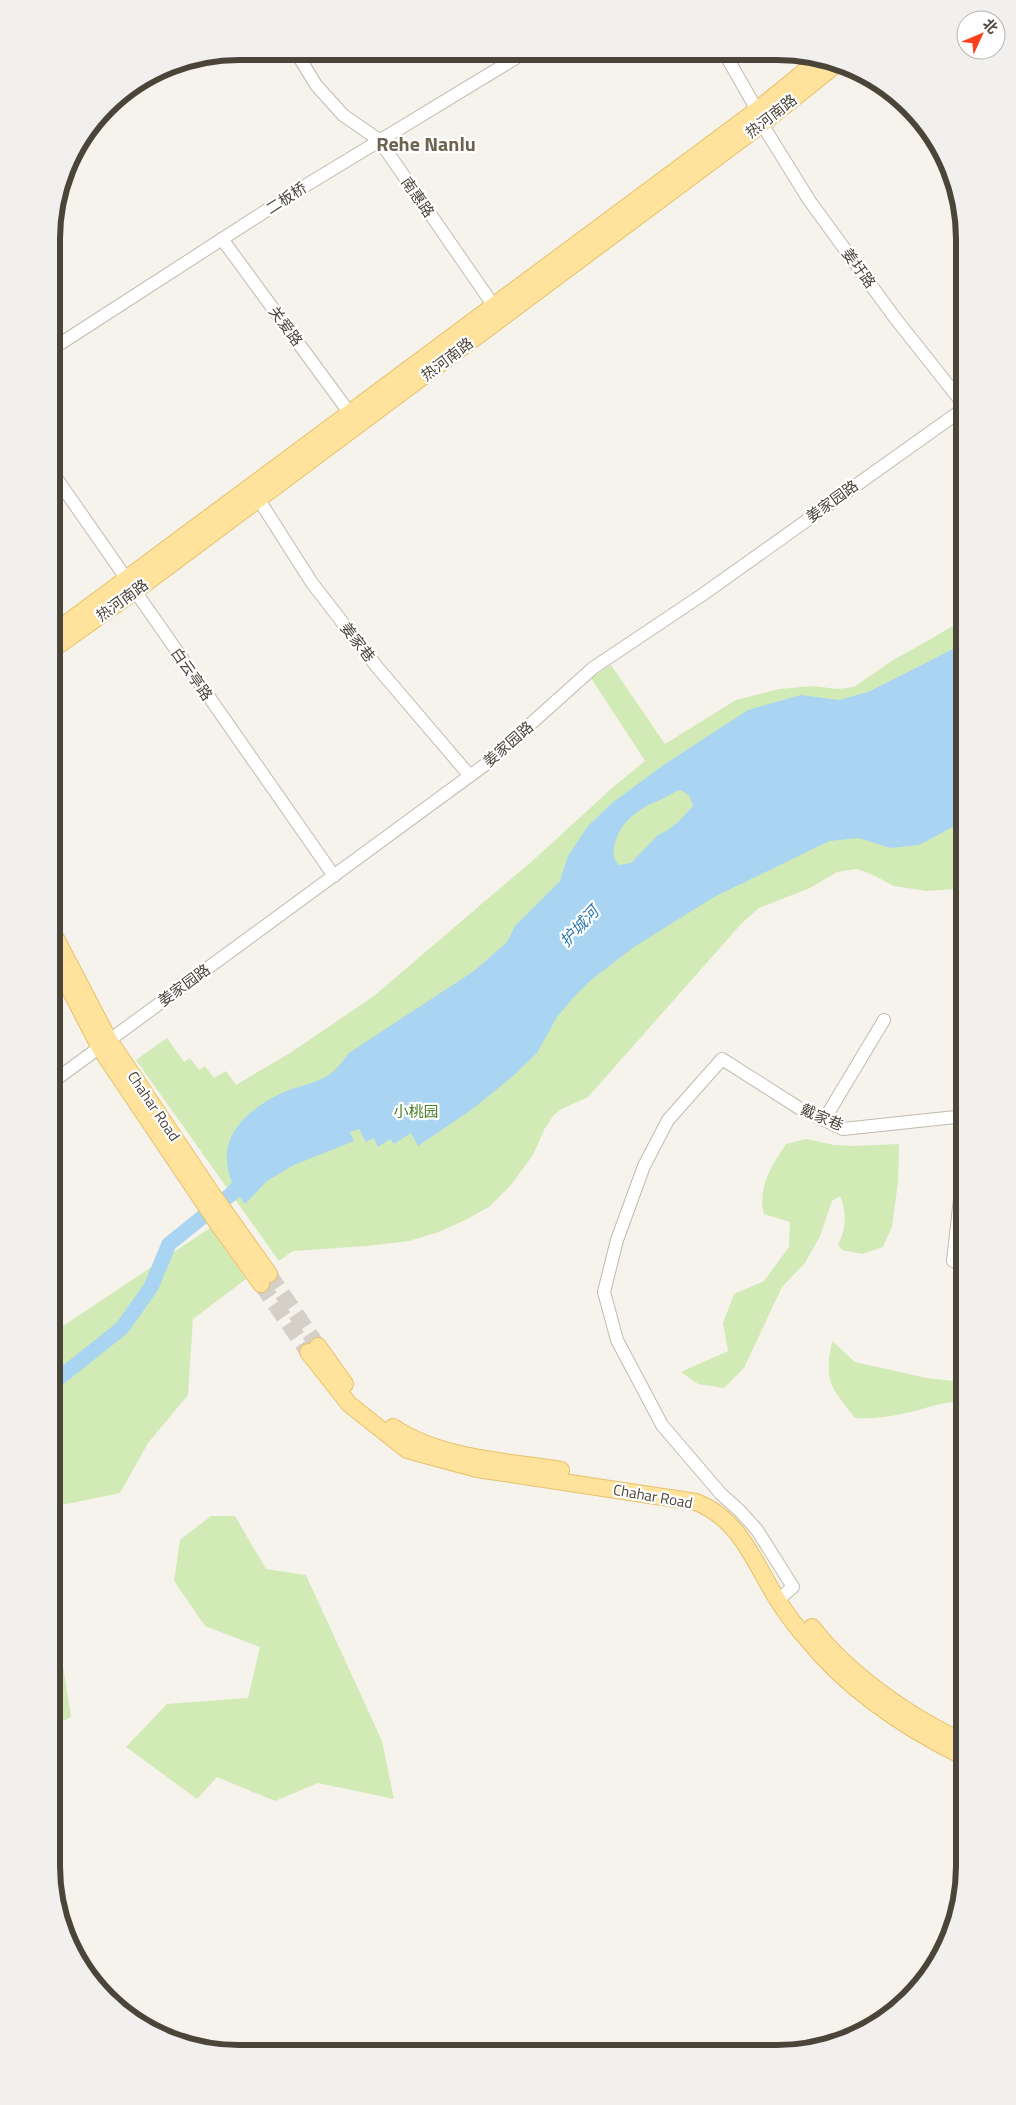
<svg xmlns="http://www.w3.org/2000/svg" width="1016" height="2105" font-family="'Titillium Web','Noto Sans SC',sans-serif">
<rect width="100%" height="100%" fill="#f6f3ec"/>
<g fill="#d2eab5">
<polygon points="965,621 965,888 927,891 894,886 869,873 856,869 837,872 810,888 759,908 742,923 588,1097 560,1110 554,1115 545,1128 533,1155 511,1185 489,1207 465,1220 439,1232 409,1241 366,1246 293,1251 279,1261 136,1060 167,1038 184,1062 190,1058 199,1070 205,1066 214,1078 226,1071 236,1085 290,1053 374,996 539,855 612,788 645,761 591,678 611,665 665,744 736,700 779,689 813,686 837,689 854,687 893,660 931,639 959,622"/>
<path d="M806,1139L834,1145L852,1146L899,1144L898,1182L892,1227L883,1247L862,1254L842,1250L838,1244C846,1231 847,1211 840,1196L832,1201L820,1236L805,1263L782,1287L744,1368L724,1388L698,1384L681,1372L728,1351L723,1323L734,1294L764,1281L789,1247L790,1222L764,1214C757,1188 772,1165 786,1144Z"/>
<polygon points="210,1228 246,1279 193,1319 188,1395 148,1443 120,1493 62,1505 60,1647 71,1717 51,1727 51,1334"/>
<path d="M832,1341L855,1362L926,1378L964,1382V1402C942,1401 928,1408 906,1413C889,1417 873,1419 855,1418C830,1385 824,1383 832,1341Z"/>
<polygon points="211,1516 235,1516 266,1569 306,1575 382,1741 394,1799 318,1783 275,1801 217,1777 197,1799 126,1747 167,1704 248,1698 260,1647 205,1626 174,1581 180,1540"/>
</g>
<path fill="#a9d4f2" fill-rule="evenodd" d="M965,643V820L960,823L919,845L890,848L859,838L829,841L714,897L634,947L591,980L572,999L557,1017L537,1053L512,1077L471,1110L418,1146L411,1133L394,1144L390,1139L378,1147L374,1138L366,1142L359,1129L350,1132L354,1141L294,1165L267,1181L245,1204C208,1155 231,1117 282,1093C299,1085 320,1084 335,1070C340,1065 345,1058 349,1053L474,971L507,942L515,926L560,881L568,856L588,826L612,803L665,764L748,710L801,695L839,700L868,692ZM680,790L689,795L693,806L678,822L668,830L658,835L631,863L619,865C612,858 613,852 615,843C622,819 640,808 662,799C669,796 673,792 680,790Z"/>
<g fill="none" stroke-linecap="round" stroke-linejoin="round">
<polyline stroke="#a9d4f2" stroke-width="15" points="51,1382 63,1375 122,1328 151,1287 169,1244 235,1191 246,1173"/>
<g stroke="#d4d0c8" stroke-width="16" stroke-dasharray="16 8" stroke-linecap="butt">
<polyline points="269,1274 318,1346"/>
<polyline points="261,1284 308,1352"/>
</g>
<g stroke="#c2bbae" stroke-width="14">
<g id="minor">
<polyline points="296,52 316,85 343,115 379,140 498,312"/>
<polyline points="725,54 757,110 762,124 809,200 895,318 964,405"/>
<polyline points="222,239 354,419"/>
<polyline points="52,349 295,192 524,53"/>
<polyline points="52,472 334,876"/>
<polyline points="254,492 312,583 377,667 470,776"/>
<polyline points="51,1083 486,764 593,668 702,595 959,412 965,405"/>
<polyline points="824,1120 884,1020"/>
<polyline points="953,1261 965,1154"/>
<polyline points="778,1600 793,1587 757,1530 740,1511 721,1494 662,1425 617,1340 604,1292 617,1240 644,1166 668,1120 722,1059 799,1108 843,1129 965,1116"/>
</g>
</g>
<g stroke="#e6c16a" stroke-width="18">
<g id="major">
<polyline points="52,634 757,110 821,58"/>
<polyline points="52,650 134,592 762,124 838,63"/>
<polyline points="51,929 109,1040 210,1191 269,1274"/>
<polyline points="51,953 100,1048 218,1224 261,1284"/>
<polyline points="318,1346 345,1384"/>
<path d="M308,1352L349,1404L407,1450L477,1469L696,1502C740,1519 754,1562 777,1599C786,1613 796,1627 807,1639C849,1691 905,1728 964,1757"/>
<path d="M393,1427C441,1459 506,1461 561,1470"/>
<path d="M812,1627C849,1675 910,1717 964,1742"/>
</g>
</g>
<use href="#minor" stroke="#fff" stroke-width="12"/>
<use href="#major" stroke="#ffe39c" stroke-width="16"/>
</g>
<g text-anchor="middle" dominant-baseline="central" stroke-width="4.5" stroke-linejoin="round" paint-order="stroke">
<g font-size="15" fill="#4b4439" stroke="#fff">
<text transform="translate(771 116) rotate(-38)">热河南路</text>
<text transform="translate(418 197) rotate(55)">南惠路</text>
<text transform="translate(286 198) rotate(-33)">二板桥</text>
<text transform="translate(859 268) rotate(54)">姜圩路</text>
<text transform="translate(286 326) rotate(54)">关爱路</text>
<text transform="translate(447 359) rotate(-37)">热河南路</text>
<text transform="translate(832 501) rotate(-36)">姜家园路</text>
<text transform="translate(122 600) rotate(-36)">热河南路</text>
<text transform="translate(358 642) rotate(52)">姜家巷</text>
<text transform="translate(192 674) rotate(55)">白云亭路</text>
<text transform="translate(508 744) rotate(-41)">姜家园路</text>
<text transform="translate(184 985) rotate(-36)">姜家园路</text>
<text transform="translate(154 1106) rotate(56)">Chahar Road</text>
<text transform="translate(822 1117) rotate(23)">戴家巷</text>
<text transform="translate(653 1496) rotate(10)">Chahar Road</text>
</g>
<g font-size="15" fill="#4a7f2a" stroke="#fff">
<text x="416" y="1111">小桃园</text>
</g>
<g font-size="16" font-style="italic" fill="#2e7ab2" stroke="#fff">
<text transform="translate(579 926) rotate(-47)">护城河</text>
</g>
<g font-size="20" font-weight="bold" fill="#6e6250" stroke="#fff">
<text x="426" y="143">Rehe Nanlu</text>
</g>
</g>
<path d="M0 0H1016V2105H0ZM239 60H777A179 179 0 0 1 956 239V1866A179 179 0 0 1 777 2045H239A179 179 0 0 1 60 1866V239A179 179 0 0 1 239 60Z" fill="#f1f0ef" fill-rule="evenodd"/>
<path fill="none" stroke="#4b4439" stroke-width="6" d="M239 60H777A179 179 0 0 1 956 239V1866A179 179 0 0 1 777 2045H239A179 179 0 0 1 60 1866V239A179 179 0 0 1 239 60Z"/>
<g transform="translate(981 35) rotate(46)"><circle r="24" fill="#ffffff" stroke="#b7b4b0"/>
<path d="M0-4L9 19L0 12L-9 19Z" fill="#fc3f1d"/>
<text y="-8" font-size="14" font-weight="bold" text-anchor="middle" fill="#4b4439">北</text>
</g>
</svg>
